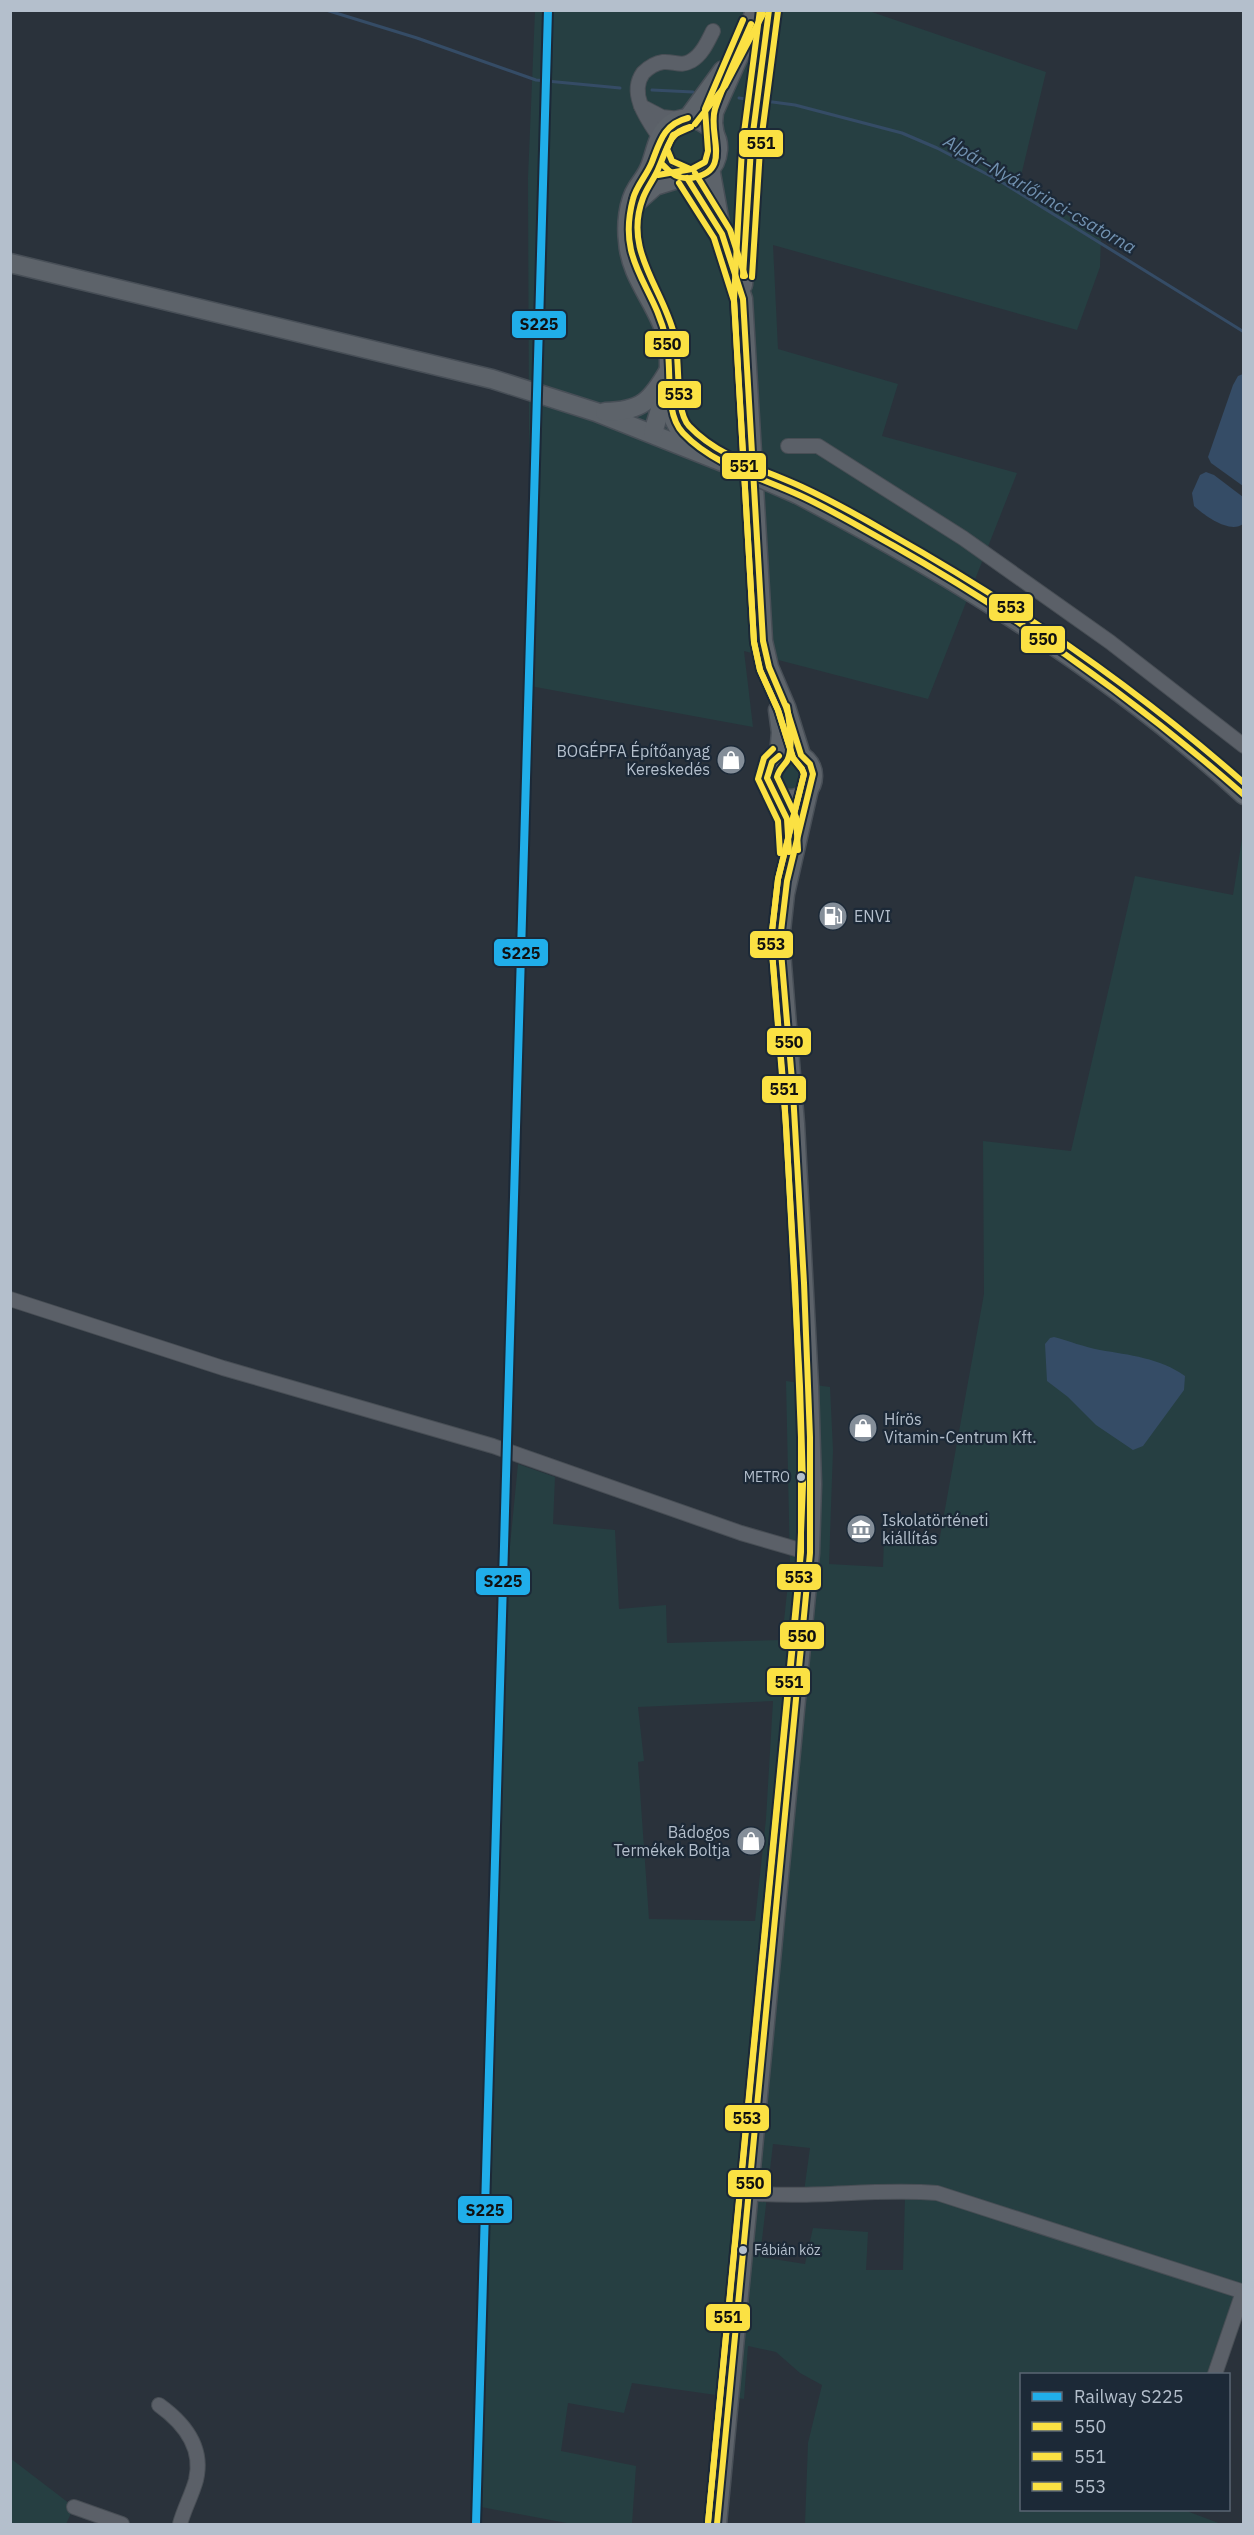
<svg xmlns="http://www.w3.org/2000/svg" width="1254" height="2535" font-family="'IBM Plex Sans',sans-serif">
<rect width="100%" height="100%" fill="#2a323b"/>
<g fill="#263f42" fill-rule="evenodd">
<polygon points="535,11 869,11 1046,72 1019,184 1101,237 1100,267 1077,330 773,245 778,349 898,384 882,436 1017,473 928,699 744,651 753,727 530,686 528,178"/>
<circle cx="789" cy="776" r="18"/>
<path d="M1243,833V2283L1213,2374H1022V2510H1184L1221,2524H805L808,2443L822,2385L800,2373L776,2352L748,2346L744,2399L632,2383L624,2413L568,2403L561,2451L636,2466L632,2524H572L481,2507L507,1576L518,1464L555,1477L553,1524L615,1530L619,1609L666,1605L667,1643L782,1640L790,1564L786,1381L830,1387L833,1450L829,1564L883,1567L884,1539L939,1542L984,1294L983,1141L1071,1151L1135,876L1233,895ZM773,1701L766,1819L755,1921L649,1919L638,1762L644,1761L638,1707ZM773,2144L810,2148L803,2199L905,2197L903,2270H866L868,2232L813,2228L805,2264L760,2257Z"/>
<polygon points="10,2458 74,2507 66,2524 11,2524"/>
</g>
<g fill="#354c66">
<polygon points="1243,374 1244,374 1243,486 1211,463 1208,457 1233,385 1238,376"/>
<path d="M1206,472L1214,475L1243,497V524C1230,534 1205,516 1194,506L1192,493L1200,475Z"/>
<path d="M1054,1337C1069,1341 1084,1347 1100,1350C1129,1355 1160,1358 1185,1376L1184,1390L1143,1446L1133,1450L1096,1425L1068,1397L1047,1381L1045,1344L1050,1338Z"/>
</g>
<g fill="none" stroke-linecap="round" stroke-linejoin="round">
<g stroke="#354c66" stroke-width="3">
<polyline points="326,10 417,38 536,80 620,88"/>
<polyline points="652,90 693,92"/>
<polyline points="739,98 752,100"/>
<polyline points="765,101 795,105 902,133 937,148 1000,181 1244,332"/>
</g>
<g stroke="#484e55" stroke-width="16">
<g id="minor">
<polyline points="641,106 662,117 680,119"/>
<path d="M660,138C648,120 628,94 643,73C648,68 656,63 663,62C674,61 681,67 691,61C702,55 708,41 713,31"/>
<polyline points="788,446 818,446 963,538 1110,642 1244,746"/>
<polyline points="10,1299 223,1368 493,1446 741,1533 810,1553"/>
<path d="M749,2193C812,2199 874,2188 937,2193L1244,2292"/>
<polyline points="1215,2374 1243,2292"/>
<path d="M159,2405C184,2423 204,2447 196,2480C192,2495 184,2509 180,2524"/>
<polyline points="74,2507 122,2524"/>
</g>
</g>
<g stroke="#484f57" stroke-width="21">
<g id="major">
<polyline points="688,118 723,70"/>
<polyline points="715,136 713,123 714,112 744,45 755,10"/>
<path d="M658,145C659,187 715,189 718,150C720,123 686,108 667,127C656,138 655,156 649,169C646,176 641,182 637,188C628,202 626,225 628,241C630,278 658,304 667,338C673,365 662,410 681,431C686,436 694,440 699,445"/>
<polyline points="710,168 722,234 743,299 763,641 769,667 786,707 801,755"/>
<polyline points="687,178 716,225"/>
<polyline points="637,202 655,186 681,178"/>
<polyline points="10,263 492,379 596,412 725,463"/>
<polyline points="743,285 751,148 769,10"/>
<path d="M605,412C642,411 651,401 669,370"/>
<polyline points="653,433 666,389"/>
<path d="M797,494C956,577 1111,673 1244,795"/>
<polyline points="778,710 781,732 779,756"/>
<circle cx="790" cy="776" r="23"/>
<polyline points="777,795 787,819 789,848"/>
<polyline points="717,2524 810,1553 812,1484 809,1386 795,1124 780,940 785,894 809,789"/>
</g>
</g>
<use href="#minor" stroke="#5b6068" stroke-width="14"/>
<use href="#major" stroke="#5d636a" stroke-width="18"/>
<g stroke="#484f57" stroke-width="21" stroke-linecap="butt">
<polyline id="major-bridge" points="725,463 797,494"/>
</g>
<use href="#major-bridge" stroke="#5d636a" stroke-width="18"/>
<g stroke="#1c2937" stroke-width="10">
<g id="bus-1">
<path d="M688,118C664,124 660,141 652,162C647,175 636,186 633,199C616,263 654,284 666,339C673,367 663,412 683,433C713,465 760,477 799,495C832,510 863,529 894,546C1019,617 1136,700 1244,795"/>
<path d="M663,165C670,173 679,180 691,178C734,172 707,134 715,109C725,80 739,52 751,24"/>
<polyline points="687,178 722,234 743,299 763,641 769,667 786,707 801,755 810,764 813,774 787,881 780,940 793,1092 804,1283 810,1437 810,1553 717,2524"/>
<polyline points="743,276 751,148 769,10"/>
<polyline points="779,756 772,762 767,778 787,819 789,852"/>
</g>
</g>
<g stroke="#1c2937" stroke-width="10">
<g id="bus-2">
<polyline points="695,124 725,86 763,14"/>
<polyline points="690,169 672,161 667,149 673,135 691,127"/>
<polyline points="679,183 714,238 734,301 754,642 760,670 778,710 793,758 802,769 804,774 778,879 771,940 784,1093 795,1283 801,1437 801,1552 708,2523"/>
<polyline points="752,277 760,149 778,11"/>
<polyline points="773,749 764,758 758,779 778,821 780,853"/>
</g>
</g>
<g stroke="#1c2937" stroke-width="10">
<g id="bus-3">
<path d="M690,127C669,132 667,149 659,167C655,178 647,187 643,198C623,250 662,287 674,334C681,359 674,410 689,426C718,457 765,470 802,487C832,501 861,517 890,534C1016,605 1135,687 1244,783"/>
<polyline points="695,173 730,230 745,276"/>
<polyline points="658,175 692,169 705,162 708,151 705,109 743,20"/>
<path d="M787,706C789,719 794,749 787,761C783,767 779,769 777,777L796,817L798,850"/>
<polyline points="708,2523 799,1581 803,1484 800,1386 786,1125 771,940 778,879 804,774 802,769 793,758 778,710 760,670 754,642 734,299 742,148 760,10"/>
</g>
</g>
<use href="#bus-1" stroke="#fbe143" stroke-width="6"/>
<use href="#bus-2" stroke="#fbe143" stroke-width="6"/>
<use href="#bus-3" stroke="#fbe143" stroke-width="6"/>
<g stroke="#1c2937" stroke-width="12">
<polyline id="rail-1" points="476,2524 548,10"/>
</g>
<use href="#rail-1" stroke="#20aeea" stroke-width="8"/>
</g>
<defs>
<g id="shop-disc" transform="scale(1.5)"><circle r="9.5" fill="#848e99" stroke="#1c2937"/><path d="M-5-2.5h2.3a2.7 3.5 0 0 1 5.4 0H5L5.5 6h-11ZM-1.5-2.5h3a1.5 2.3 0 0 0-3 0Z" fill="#fff"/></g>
<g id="fuel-disc" transform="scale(1.5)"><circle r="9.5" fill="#848e99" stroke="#1c2937"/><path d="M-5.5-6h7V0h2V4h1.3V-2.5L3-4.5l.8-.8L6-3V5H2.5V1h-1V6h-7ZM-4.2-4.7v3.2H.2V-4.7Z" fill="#fff"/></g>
<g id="museum-disc" transform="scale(1.5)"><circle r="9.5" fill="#848e99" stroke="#1c2937"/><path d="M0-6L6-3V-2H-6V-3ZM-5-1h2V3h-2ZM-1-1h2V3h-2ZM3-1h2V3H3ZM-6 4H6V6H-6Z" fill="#fff"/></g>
</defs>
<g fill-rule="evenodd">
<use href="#shop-disc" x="731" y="760"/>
<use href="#fuel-disc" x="833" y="916"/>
<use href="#shop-disc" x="863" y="1428"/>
<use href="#museum-disc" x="861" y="1529"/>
<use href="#shop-disc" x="751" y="1841"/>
</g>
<g fill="#b4bfcc" stroke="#1c2937" stroke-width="2">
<circle cx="801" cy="1477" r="5"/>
<circle cx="743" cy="2250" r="5"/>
</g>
<g text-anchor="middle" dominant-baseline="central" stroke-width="4.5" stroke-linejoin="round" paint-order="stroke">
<g font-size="14" fill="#b4bfcc" stroke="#1c2937" text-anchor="end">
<text x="790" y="1477">METRO</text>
<text x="754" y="2250" text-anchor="start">Fábián köz</text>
</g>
<g font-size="16" fill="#b4bfcc" stroke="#1c2937" text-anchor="start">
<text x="710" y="751" text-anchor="end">BOGÉPFA Építőanyag<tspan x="710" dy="18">Kereskedés</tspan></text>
<text x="854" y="916">ENVI</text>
<text x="884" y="1419">Hírös<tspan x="884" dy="18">Vitamin-Centrum Kft.</tspan></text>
<text x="882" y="1520">Iskolatörténeti<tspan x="882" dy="18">kiállítás</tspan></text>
<text x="730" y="1832" text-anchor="end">Bádogos<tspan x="730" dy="18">Termékek Boltja</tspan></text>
</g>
<g font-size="18" font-style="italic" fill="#7292b1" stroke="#1c2937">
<text transform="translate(1040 194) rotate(30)">Alpár–Nyárlőrinci-csatorna</text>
</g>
</g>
<g stroke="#1c2937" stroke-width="2">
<rect x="738" y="129" width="46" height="29" rx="6" fill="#fbe143"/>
<rect x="511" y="310" width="56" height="29" rx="6" fill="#20aeea"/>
<rect x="644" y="330" width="46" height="28" rx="6" fill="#fbe143"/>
<rect x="657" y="380" width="45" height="29" rx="6" fill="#fbe143"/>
<rect x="721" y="452" width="46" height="28" rx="6" fill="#fbe143"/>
<rect x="988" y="593" width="46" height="29" rx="6" fill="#fbe143"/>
<rect x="1020" y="625" width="46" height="29" rx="6" fill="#fbe143"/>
<rect x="749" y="930" width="45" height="29" rx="6" fill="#fbe143"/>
<rect x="493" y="938" width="56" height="29" rx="6" fill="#20aeea"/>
<rect x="766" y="1027" width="46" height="29" rx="6" fill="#fbe143"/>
<rect x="761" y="1075" width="46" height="29" rx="6" fill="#fbe143"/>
<rect x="776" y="1563" width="46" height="28" rx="6" fill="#fbe143"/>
<rect x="475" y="1567" width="56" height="29" rx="6" fill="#20aeea"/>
<rect x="779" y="1621" width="46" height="29" rx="6" fill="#fbe143"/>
<rect x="766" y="1667" width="45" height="29" rx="6" fill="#fbe143"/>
<rect x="724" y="2104" width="46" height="28" rx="6" fill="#fbe143"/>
<rect x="727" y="2169" width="45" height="29" rx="6" fill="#fbe143"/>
<rect x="457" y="2195" width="56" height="29" rx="6" fill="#20aeea"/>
<rect x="705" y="2303" width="46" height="29" rx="6" fill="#fbe143"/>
</g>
<g font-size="16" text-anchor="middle" font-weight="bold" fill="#111">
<text x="761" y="149">551</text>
<text x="539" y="330">S225</text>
<text x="667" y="350">550</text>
<text x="679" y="400">553</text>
<text x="744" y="472">551</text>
<text x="1011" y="613">553</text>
<text x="1043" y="645">550</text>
<text x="771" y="950">553</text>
<text x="521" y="959">S225</text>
<text x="789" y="1048">550</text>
<text x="784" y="1095">551</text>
<text x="799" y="1583">553</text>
<text x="503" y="1587">S225</text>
<text x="802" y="1642">550</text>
<text x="789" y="1688">551</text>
<text x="747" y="2124">553</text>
<text x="750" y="2189">550</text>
<text x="485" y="2216">S225</text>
<text x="728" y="2323">551</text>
</g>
<rect width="1254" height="2535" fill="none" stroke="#b4bfcc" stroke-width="24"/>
<rect x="1020" y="2373" width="210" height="138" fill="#1c2937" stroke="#596573" stroke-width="1.5"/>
<rect x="1032" y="2392" width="30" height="9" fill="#20aeea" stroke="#596573" stroke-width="1.5"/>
<text x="1074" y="2403" font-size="18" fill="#b4bfcc">Railway S225</text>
<rect x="1032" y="2422" width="30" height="9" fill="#fbe143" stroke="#596573" stroke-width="1.5"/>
<text x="1074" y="2433" font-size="18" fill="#b4bfcc">550</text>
<rect x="1032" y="2452" width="30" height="9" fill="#fbe143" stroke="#596573" stroke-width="1.5"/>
<text x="1074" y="2463" font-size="18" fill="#b4bfcc">551</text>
<rect x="1032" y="2482" width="30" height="9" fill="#fbe143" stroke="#596573" stroke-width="1.5"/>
<text x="1074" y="2493" font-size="18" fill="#b4bfcc">553</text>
</svg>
